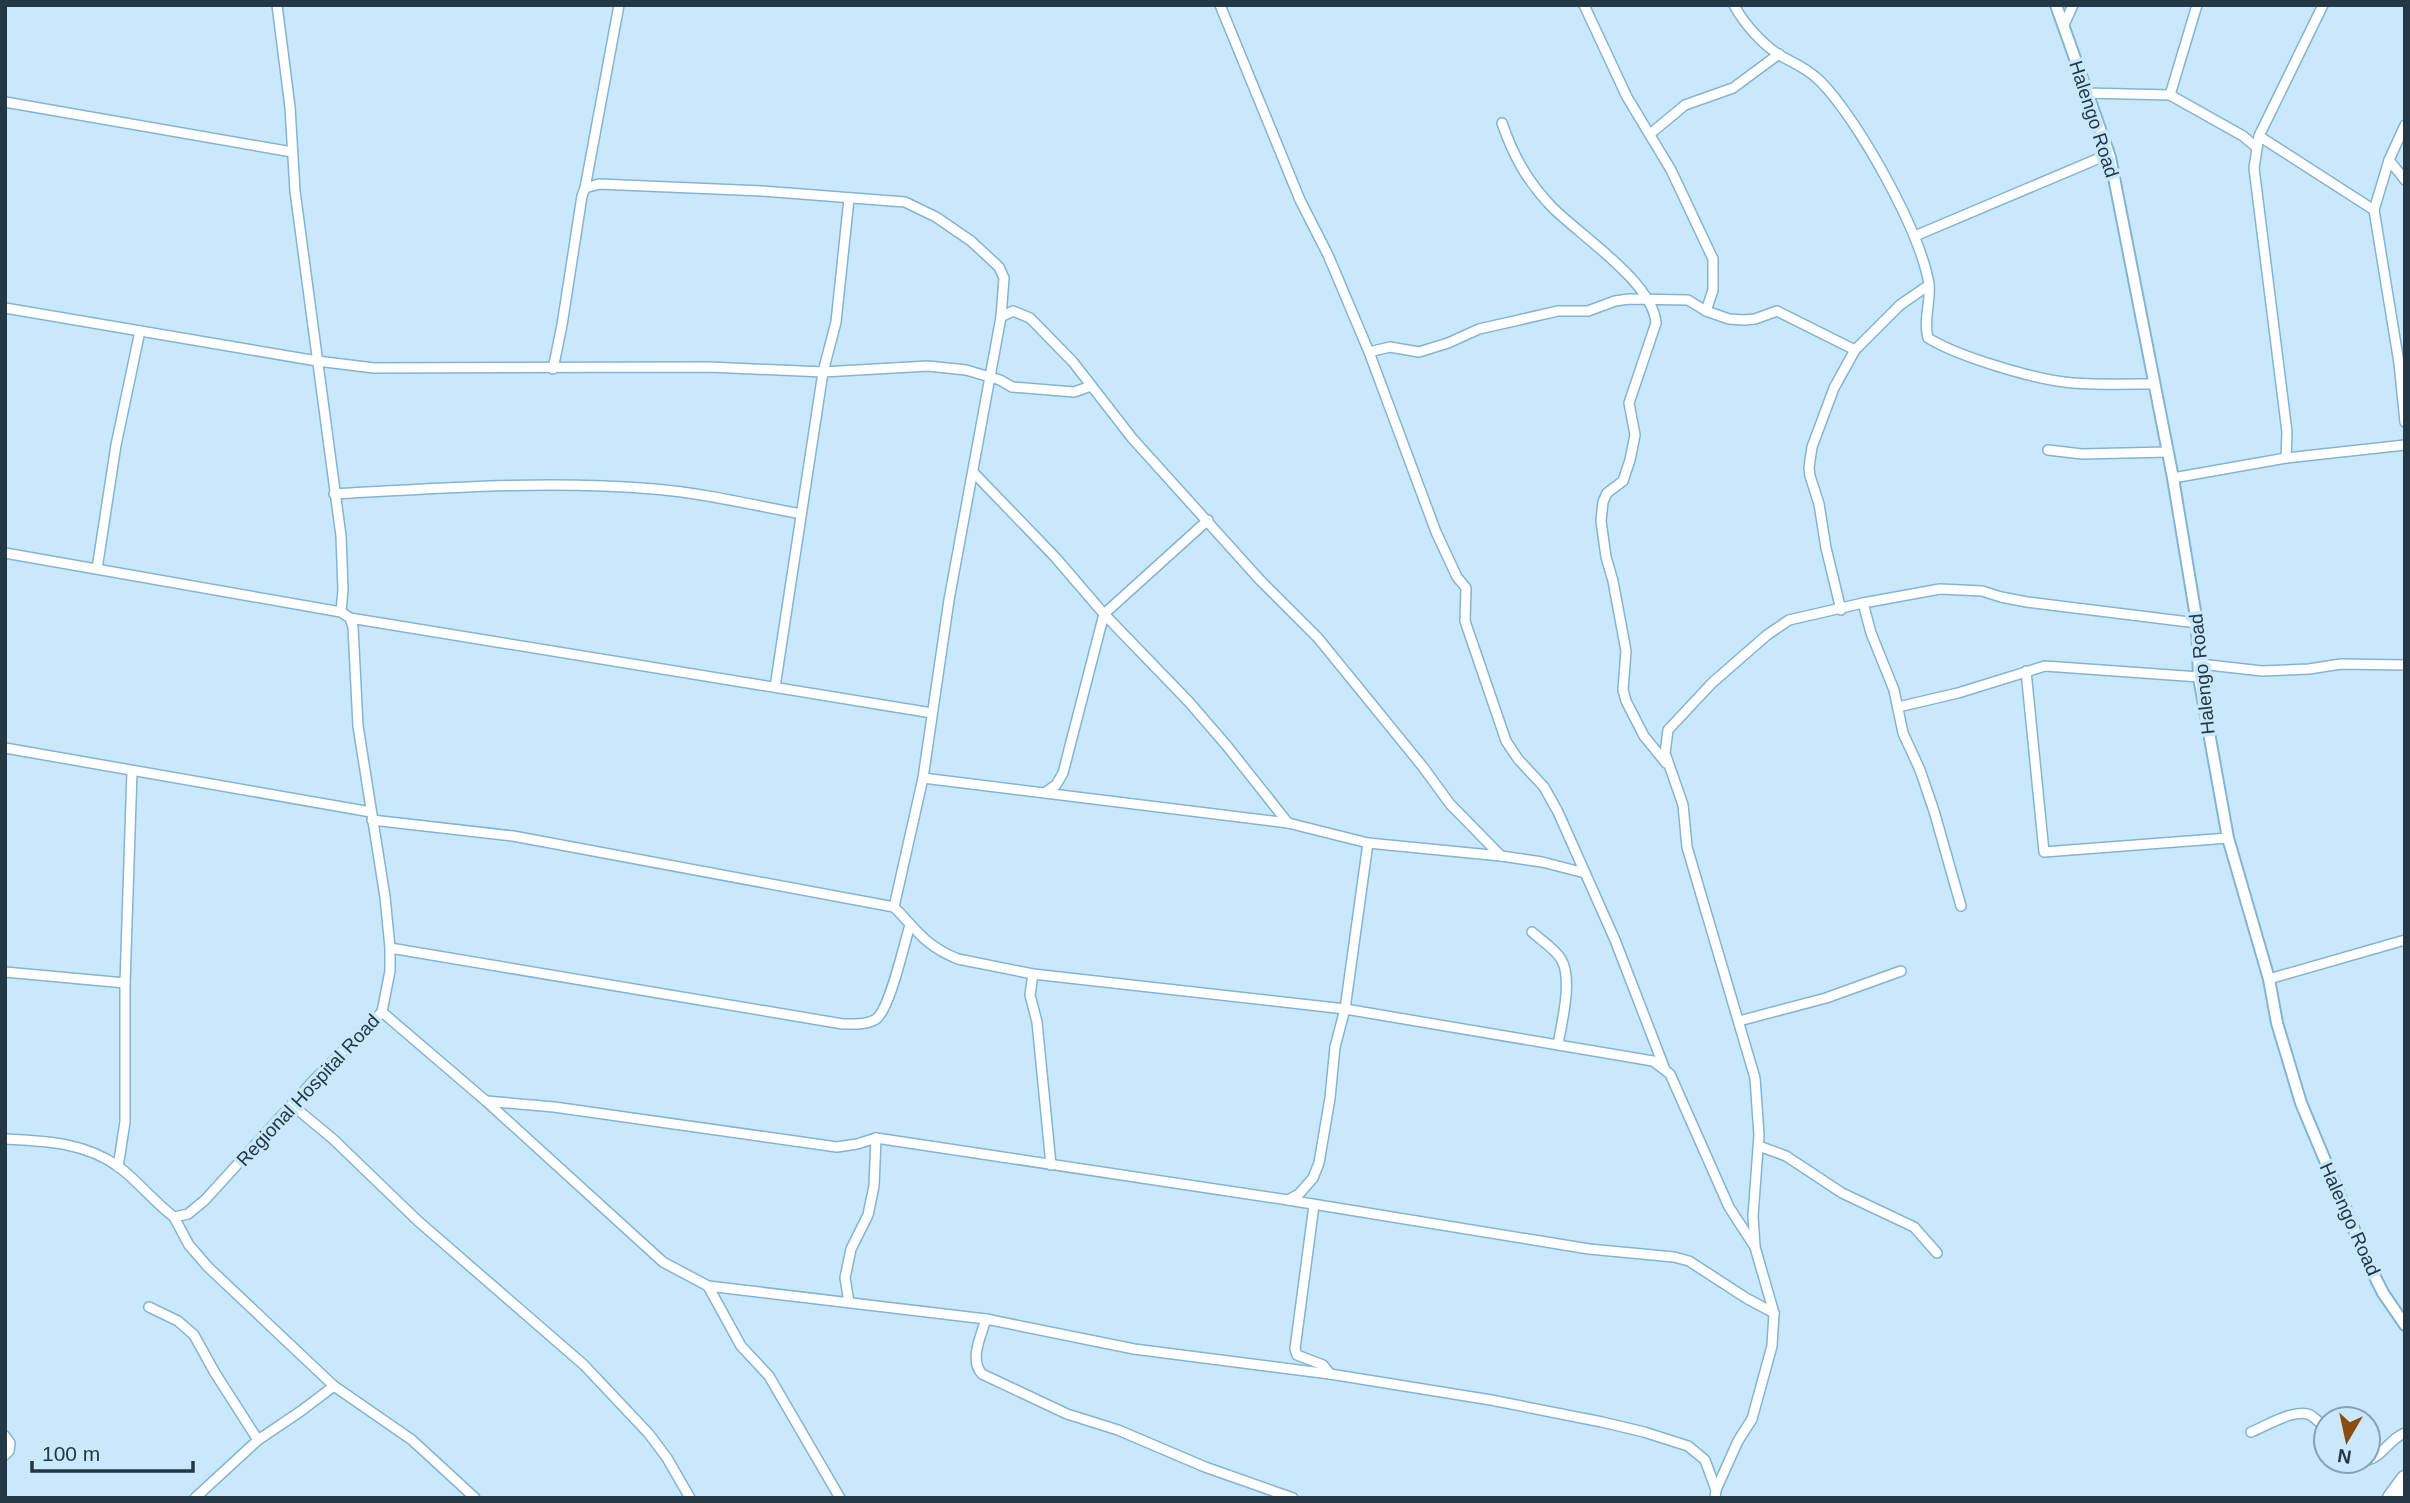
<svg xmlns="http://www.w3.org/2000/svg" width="2410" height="1503" font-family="Arial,sans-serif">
<rect width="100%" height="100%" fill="#cae8fc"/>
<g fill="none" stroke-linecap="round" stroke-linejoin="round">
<g stroke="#83b4d4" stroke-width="12">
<g id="minor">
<polyline points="277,5 290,107 295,191 341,536 343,589 341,612"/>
<polyline points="1220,5 1300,200 1328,255 1369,352 1436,532 1457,577 1466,588 1465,621 1506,741 1518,759 1544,787 1558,812 1615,940 1664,1067"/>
<polyline points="1584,5 1627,97 1671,170 1713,259 1713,290 1706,311"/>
<path d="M1734,5C1744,24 1763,45 1781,56C1796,64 1809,70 1821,82C1859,121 1920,231 1929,284C1931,302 1923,320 1928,338C1959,357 2036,380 2073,383C2099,385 2127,384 2154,384"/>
<polyline points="2064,25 2073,5"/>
<polyline points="2085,93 2170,95 2243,136 2256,147"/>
<polyline points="2170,95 2197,5"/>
<polyline points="5,102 292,152"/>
<path d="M1502,123C1513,155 1527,181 1551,206C1579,235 1653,282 1656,323L1629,403L1635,435L1630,460L1623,481L1607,493L1603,502L1601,521L1606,557L1613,581L1626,651L1623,690L1626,701L1644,736L1666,763"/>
<polyline points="2405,125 2389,160 2374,210 2399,363 2405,422"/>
<polyline points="1650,134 1685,105 1733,88 1779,54"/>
<polyline points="2259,136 2374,210"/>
<polyline points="2389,160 2405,180"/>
<polyline points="585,188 619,5"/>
<polyline points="1915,236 2109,154"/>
<polyline points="5,308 317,361 374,368 709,367 823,372 928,366 966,370 1000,380 1012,387 1074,392 1091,386"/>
<polyline points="1001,317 1013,311 1030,318 1073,362 1132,438 1260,580 1318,638 1423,767 1450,804 1501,856"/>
<polyline points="1369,352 1390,347 1419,352 1448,343 1479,329 1558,311 1588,311 1615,301 1629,299 1688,300 1706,311 1729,319 1744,320 1755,319 1777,311 1855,350"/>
<polyline points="553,369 562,325 582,196 585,188 599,184 762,191 905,202 936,217 971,241 999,267 1004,278 1001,317 949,600 923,778 894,907"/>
<polyline points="2048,450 2082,454 2167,452"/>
<polyline points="2286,458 2287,432 2254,168 2259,136 2323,5"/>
<polyline points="973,472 1055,557 1104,614 1189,702 1227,746 1288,823"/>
<polyline points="2173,478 2286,458 2405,445"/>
<path d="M334,494C441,488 548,480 654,489C703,493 753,505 801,514"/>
<polyline points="5,553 341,612 350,618 932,713"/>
<polyline points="97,569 116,445 140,331"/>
<polyline points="1863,603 1871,633 1894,690 1903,733 1920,770 1934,811 1961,906"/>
<polyline points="1841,610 1826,548 1819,504 1810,476 1809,467 1812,447 1834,388 1855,350 1900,305 1929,285"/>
<polyline points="2200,664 2262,671 2309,669 2341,664 2405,665"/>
<polyline points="2026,671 2044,852 2228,838"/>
<polyline points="775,687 823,372 836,322 849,199"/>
<polyline points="1898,707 1958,693 2045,666 2199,677"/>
<polyline points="5,748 371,812"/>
<polyline points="923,778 1288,823 1368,843 1501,856 1542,862 1585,873"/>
<polyline points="1046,792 1056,785 1063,773 1104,614 1208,520"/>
<path d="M372,820L513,836L894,907C917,930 925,946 958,959L1033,974L1345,1009L1653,1061L1670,1074L1729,1207L1755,1247"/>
<path d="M1532,932C1541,940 1555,949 1561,959C1573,978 1562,1022 1558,1044"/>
<path d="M390,948L843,1024C854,1024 867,1025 876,1019C890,1009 904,944 910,925"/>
<polyline points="5,972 125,983"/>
<polyline points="1033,974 1030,995 1037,1022 1051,1165"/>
<polyline points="2269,979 2405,940"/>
<polyline points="382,1012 486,1101 663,1262 708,1286 986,1319 1134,1349 1330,1374 1491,1400 1602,1422 1644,1432 1688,1446 1705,1460 1716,1490 1715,1498"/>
<polyline points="1739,1021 1826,998 1901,971"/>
<polyline points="486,1101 554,1107 837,1147 857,1144 876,1138 1288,1200 1589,1249 1674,1257 1689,1261 1746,1298 1774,1313"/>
<polyline points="292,1105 333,1139 418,1221 584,1365 649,1434 667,1458 690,1498"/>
<path d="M5,1139C45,1141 85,1142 119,1167C139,1182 154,1202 174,1217L188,1214L205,1200L314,1080L382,1012L390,971V948L385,897L358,726L353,627L350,618"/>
<polyline points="1759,1146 1786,1156 1842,1193 1914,1227 1937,1253"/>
<polyline points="118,1167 125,1122 125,983 132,771"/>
<polyline points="1288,1200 1299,1194 1313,1178 1319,1163 1330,1098 1335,1047 1345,1009 1368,843"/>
<polyline points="1314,1205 1295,1349 1297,1355 1323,1365 1330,1374"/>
<polyline points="174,1217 189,1245 208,1267 334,1386 412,1440 475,1498"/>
<polyline points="708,1286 741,1346 769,1376 840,1498"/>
<polyline points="849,1302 845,1278 851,1249 868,1215 874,1186 876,1138"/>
<polyline points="149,1307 178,1321 194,1335 215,1373 258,1440"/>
<path d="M986,1319C981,1336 969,1360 982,1374L1067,1414L1118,1430L1205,1467L1293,1498"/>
<path d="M2251,1432C2266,1426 2291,1410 2308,1414C2314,1416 2321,1424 2326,1429"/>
<polyline points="5,1436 10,1443 9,1451 5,1455"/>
<path d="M2368,1460C2384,1455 2390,1438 2405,1433"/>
<polyline points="1716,1490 1738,1441 1752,1419 1772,1346 1774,1313 1755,1247 1753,1216 1759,1135 1755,1078 1687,847 1683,805 1665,753 1668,730 1712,683 1767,635 1789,620 1863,603 1940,589 1982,591 2001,597 2027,602 2197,623"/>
<polyline points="195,1498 258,1440 301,1411 334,1386"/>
</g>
</g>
<g stroke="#83b4d4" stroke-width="14">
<polyline id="tertiary" points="2056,5 2110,157 2173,478 2197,623 2199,677 2228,838 2269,979 2277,1023 2301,1103 2368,1263 2383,1293 2405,1325"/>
</g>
<g stroke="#83b4d4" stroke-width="19">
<polyline id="trunk" points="2391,1498 2405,1479"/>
</g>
<use href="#minor" stroke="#fff" stroke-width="9"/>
<use href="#tertiary" stroke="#fff" stroke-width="10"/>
<use href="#trunk" stroke="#fff" stroke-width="16"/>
</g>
<g text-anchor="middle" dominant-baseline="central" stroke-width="7" stroke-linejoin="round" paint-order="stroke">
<g font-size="19" fill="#233744" stroke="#cae8fc">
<text transform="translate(2094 119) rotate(72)">Halengo Road</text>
<text transform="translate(2202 674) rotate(-96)">Halengo Road</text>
<text transform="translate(308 1090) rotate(-47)">Regional Hospital Road</text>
<text transform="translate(2350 1219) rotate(66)">Halengo Road</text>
</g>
</g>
<rect width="2410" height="1503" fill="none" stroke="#233744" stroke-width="14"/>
<g transform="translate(2347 1440) rotate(189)"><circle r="33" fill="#cae8fc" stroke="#87a1b2" stroke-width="2"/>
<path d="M0-5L12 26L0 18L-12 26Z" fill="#8b4c12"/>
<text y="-10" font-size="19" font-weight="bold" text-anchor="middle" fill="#233744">N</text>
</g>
<path d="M32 1461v10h161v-10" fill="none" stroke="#233744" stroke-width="3.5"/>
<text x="42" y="1461" font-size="21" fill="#233744" stroke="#cae8fc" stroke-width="5" paint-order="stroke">100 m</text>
</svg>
